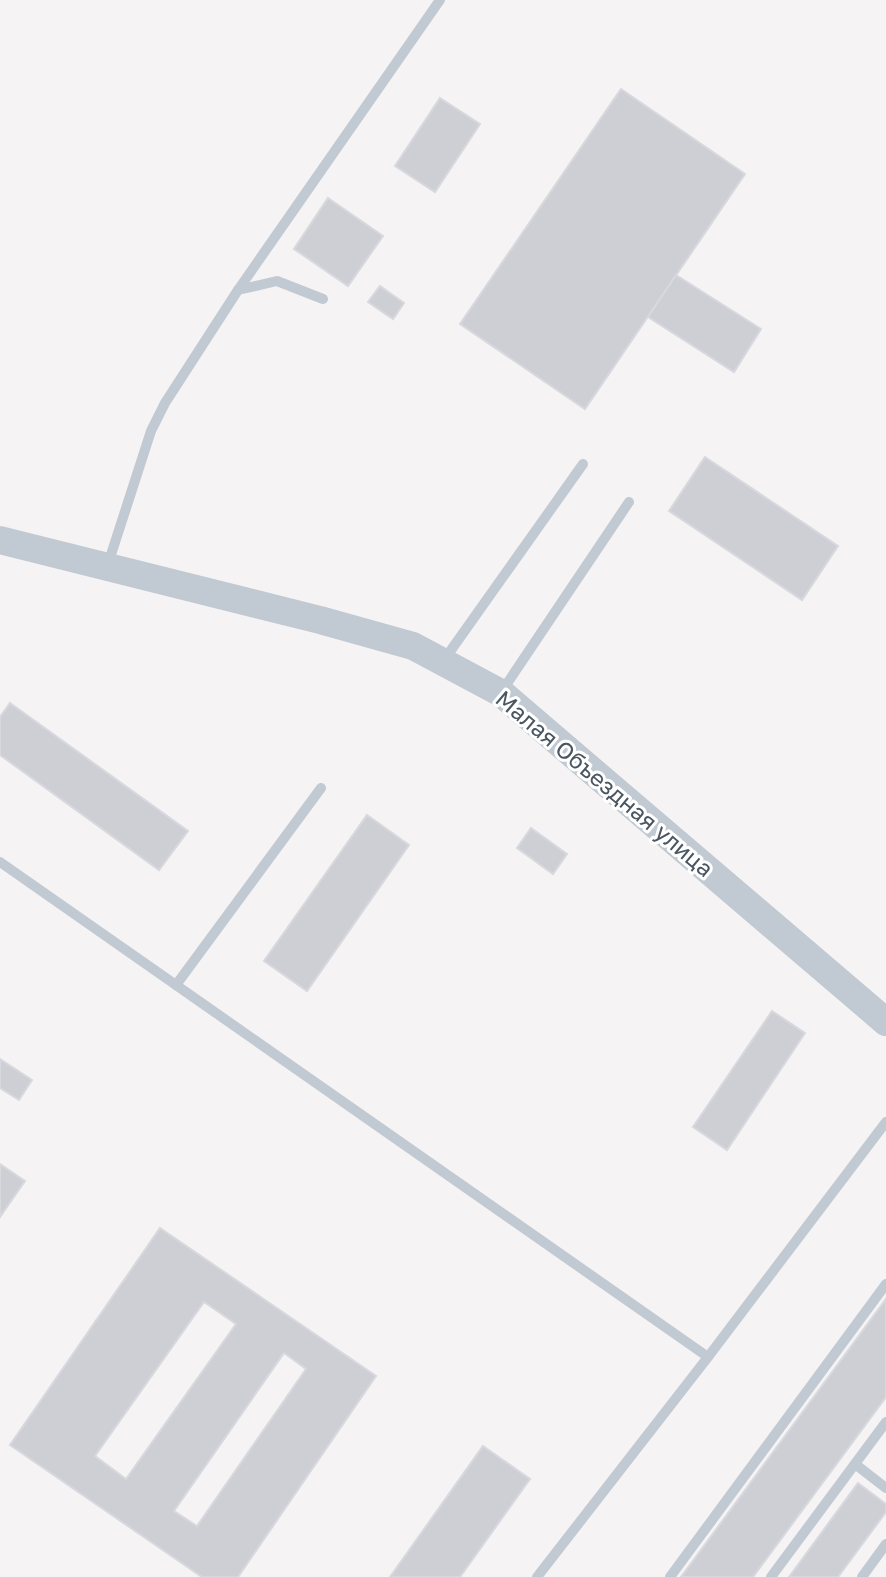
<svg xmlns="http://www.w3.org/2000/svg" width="886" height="1577" font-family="'Golos Text',sans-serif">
<rect width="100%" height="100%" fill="#f5f3f3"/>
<g fill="#cdcfd5" stroke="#d7d9de" stroke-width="2" fill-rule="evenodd">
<polygon points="621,89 745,174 585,409 460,324"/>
<polygon points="440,98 480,124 435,192 395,166"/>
<polygon points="328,198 383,236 348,286 294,249"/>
<polygon points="676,275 761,329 734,372 648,317"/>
<polygon points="380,286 404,303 393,319 368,302"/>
<polygon points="705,457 838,546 802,600 669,511"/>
<polygon points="10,703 188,831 159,870 0,755 0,717"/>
<polygon points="367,815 409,845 307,991 264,961"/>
<polygon points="531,828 567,854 553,874 517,848"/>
<polygon points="772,1011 805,1033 727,1150 693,1127"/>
<polygon points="0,1059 32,1080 19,1100 0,1088"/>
<polygon points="0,1164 25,1181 0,1217"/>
<path d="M160,1228L376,1376L238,1577H202L10,1445ZM204,1302L236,1324L126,1479L95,1456ZM284,1353L306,1369L197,1526L174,1511Z"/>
<polygon points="886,1299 886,1397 753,1577 681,1577"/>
<polygon points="483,1446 530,1479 460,1577 390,1577"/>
<polygon points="858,1483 886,1504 886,1512 838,1577 789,1577"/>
</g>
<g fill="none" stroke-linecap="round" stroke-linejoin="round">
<g stroke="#c1cad2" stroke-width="10">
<polyline points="323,299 277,281 238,290 440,0"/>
<polyline points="107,567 151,431 165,403 238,290"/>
<polyline points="444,660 583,464"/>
<polyline points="502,691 629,502"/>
<polyline points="0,862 708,1357"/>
<polyline points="176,985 321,788"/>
<polyline points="855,1464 886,1488"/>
<polyline points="537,1577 708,1357 886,1122"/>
<polyline points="670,1577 886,1284"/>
<polyline points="771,1577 886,1422"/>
<polyline points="862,1577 886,1544"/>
</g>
<polyline stroke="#c1cad2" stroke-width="28" points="0,540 320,620 413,646 501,693 886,1022"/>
</g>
<g text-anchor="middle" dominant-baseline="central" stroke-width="6" stroke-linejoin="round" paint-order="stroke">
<g font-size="23" fill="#4a5661" stroke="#fff">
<text transform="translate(605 783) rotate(40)">Малая Объездная улица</text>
</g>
</g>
</svg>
